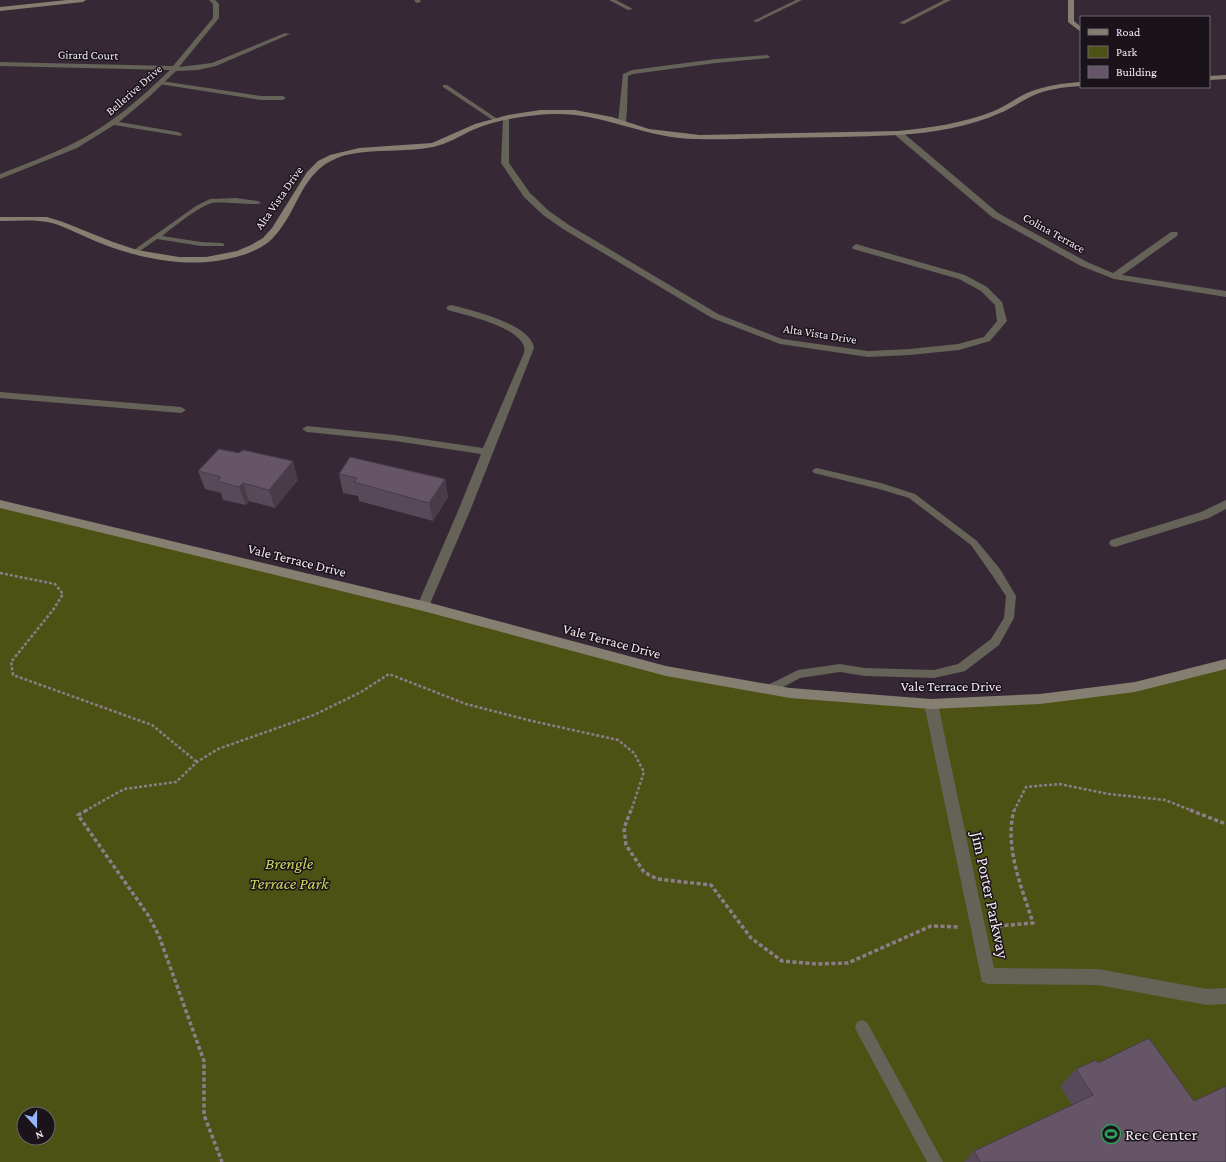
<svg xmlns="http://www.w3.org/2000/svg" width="1226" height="1162" font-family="'Crimson Pro',serif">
<rect width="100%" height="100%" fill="#372836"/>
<path fill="#4c5214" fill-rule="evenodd" d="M0,504L700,678L930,704L1092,693L1226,664V1162H0ZM24,1114H48V1138H24Z"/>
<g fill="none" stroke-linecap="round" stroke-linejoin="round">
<g stroke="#8b7e8a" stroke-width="2.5" stroke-dasharray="3 2" stroke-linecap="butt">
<polyline points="0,573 55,584 63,594 53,610 11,662 13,675 152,725 197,762"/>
<polyline points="85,811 124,789 176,782 197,762 218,749 314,715 361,692 389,674 466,704 532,721 618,740 634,753 644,772 631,811"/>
<polyline points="1014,811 1026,787 1059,784 1109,794 1165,800 1193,811"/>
</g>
<g stroke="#8b7e8a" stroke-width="3.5" stroke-dasharray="4 2.5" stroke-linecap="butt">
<polyline points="87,810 78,815 148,915 159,936 204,1061 204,1115 222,1162"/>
<polyline points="631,810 624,828 626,845 644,872 657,879 711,885 751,938 782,961 817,964 848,963 931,926 959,927"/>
<polyline points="1190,810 1226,824"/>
<path d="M998,926L1033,923C1022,888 1004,847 1014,810"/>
</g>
<g fill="#656258" fill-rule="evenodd">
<polygon points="796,0 802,0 757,22 753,21"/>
<polygon points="161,81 261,96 283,96 286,98 283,100 261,100 159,84 159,82"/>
<polygon points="443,85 447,85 499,120 494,121 443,87"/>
<path d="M236,198L258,201L261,203C257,206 222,201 212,203C199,206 174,227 162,236L201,242L222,243L224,244V246H201L157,239L137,253L131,252L196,206L210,199Z"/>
<polygon points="817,468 881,483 915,494 977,541 1000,569 1016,596 1014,618 999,645 965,671 961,672 934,678 865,676 840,672 800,678 774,692 770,693 766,692 765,689 766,686 798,670 840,664 865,668 934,670 958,664 991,639 1004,618 1006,596 992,575 971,545 909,498 879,489 814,473 812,471 814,469"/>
<polygon points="862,1020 867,1022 943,1162 927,1162 857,1032 855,1027 857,1022"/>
</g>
<g fill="#656258" fill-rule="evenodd">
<path d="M209,0H215L219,4V18L179,67L212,63L285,33L290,34L216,66L198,70L176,71L149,97L119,122L178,132L182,134L181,136L114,125L77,148L0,179V174C23,165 47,156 70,145C108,127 140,99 170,70L0,66V62L173,66L213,18V4Z"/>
<polygon points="414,0 420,0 421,2 416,3"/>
<polygon points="609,0 616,0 633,9 628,10"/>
<polygon points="944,0 951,0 904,24 899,23"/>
<polygon points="767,55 770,57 769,58 716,63 633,74 628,76 627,110 626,122 622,124 618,122 623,74 632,70 716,59"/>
<polygon points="506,116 509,118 509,163 530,193 549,211 569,225 718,314 782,339 868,351 910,349 958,344 984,337 997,321 995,305 981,291 959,279 853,249 852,247 856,244 965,275 987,287 1002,302 1007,321 990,341 959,350 910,355 868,357 780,344 712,318 563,229 543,215 524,197 501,163 503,118"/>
<polygon points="895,131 901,131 998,213 1087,262 1113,273 1171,232 1177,232 1178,234 1177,236 1122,275 1226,291 1226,297 1114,279 1081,266 992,217 895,135"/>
<path d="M451,305C471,310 531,324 534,348L470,511L429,606L427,609L423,611L419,609L417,606L458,511L481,454L395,441L307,432L302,429L307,426L395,435L483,448L524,353C530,329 465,315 448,310L446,308L448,306Z"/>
<polygon points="0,392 181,407 186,410 181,413 0,398"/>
<polygon points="1226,500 1226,509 1209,518 1115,547 1111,546 1109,543 1111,540 1201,512"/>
<polygon points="931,699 936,700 938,704 994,968 1098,969 1207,989 1226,988 1226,1004 1207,1005 1098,985 988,984 982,982 924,704 926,700"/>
</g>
<g fill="#847f70" fill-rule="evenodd">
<polygon points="67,0 86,0 83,2 0,11 0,7"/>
<polygon points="1068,0 1074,0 1074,21 1081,27 1081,32 1068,22"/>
<polygon points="1226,75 1226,79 1209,80 1209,76"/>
<path d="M1081,82V86C1064,87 1046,89 1030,97C1020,102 1010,109 1000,113C969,127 932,133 898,135C858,137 817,137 777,138C744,138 711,141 679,138C636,133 598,113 554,114C527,115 500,119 475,129C461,135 448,144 433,147C404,153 375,148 346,155C299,168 301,210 272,239C256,254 229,260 207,262C172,265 133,256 100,243C84,237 69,228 52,223C35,219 17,221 0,221V217H47L63,222L113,242L137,250L179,257H206L237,251L251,245L263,238L272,228L307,172L318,161L330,155L359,148L432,143L475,124L508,115L540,110H575L612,117L649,129L700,135L898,131C930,128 964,123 994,111C1006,106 1016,98 1027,93C1044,86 1063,83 1081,82Z"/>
<polygon points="0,500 423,601 666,666 790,688 931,699 1040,694 1135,682 1226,659 1226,669 1135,692 1040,704 931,709 790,698 666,676 423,611 0,508"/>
</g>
</g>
<g fill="#584958">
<polygon points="239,453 298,480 275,508 249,501 246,505 223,500 221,493 205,489 198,471"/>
<polygon points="339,474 445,479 448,497 433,521 359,501 358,496 343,493"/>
<polygon points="1098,1063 1226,1162 964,1162 974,1151 1072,1105 1060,1086 1076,1069"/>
</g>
<g fill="#473c47">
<polygon points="293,461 298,480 275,508 269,490"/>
<polygon points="445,479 448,497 433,521 429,503"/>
<polygon points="243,483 249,501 246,505 239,487"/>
</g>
<g fill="#656" stroke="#473c47">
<polygon points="219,449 239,453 243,450 293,461 269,490 243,483 239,487 217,481 221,477 198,471"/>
<polygon points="350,457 445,479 429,503 354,482 357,478 339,474"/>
<polygon points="1149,1038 1194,1101 1226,1086 1226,1162 980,1162 974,1151 1093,1095 1076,1069 1096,1060 1098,1063"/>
</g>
<defs>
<g id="stadium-ring" transform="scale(1)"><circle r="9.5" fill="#1a131a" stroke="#2e9e5b" stroke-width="1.5"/><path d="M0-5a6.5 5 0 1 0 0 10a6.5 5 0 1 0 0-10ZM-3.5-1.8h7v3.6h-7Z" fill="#2e9e5b"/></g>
</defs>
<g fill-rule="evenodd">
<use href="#stadium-ring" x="1111" y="1134"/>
</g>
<g text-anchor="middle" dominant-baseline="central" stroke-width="3" stroke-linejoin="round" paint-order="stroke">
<g font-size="12" fill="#f3e9f2" stroke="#1a131a">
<text transform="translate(88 55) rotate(1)">Girard Court</text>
<text transform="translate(134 90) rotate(-41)">Bellerive Drive</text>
<text transform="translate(279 198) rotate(-55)">Alta Vista Drive</text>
<text transform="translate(1054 233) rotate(29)">Colina Terrace</text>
<text transform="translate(820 334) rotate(9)">Alta Vista Drive</text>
</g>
<g font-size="14" fill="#f3e9f2" stroke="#1a131a">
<text transform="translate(297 560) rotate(14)">Vale Terrace Drive</text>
<text transform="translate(612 641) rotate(15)">Vale Terrace Drive</text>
<text x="951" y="686">Vale Terrace Drive</text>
</g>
<g font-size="17" font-style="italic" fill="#c9d65c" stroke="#1a131a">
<text x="289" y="863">Brengle<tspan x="289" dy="20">Terrace Park</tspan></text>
</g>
<g font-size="17" fill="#f3e9f2" stroke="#1a131a">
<text transform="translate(990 895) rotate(78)">Jim Porter Parkway</text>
</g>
<g font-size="17" fill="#f3e9f2" stroke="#1a131a" text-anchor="start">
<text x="1125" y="1134">Rec Center</text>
</g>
</g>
<rect x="1080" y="16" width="130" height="72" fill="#1a131a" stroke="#716970"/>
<rect x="1088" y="29" width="20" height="6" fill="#847f70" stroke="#716970"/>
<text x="1116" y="36" font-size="12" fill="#f3e9f2">Road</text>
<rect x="1088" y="46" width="20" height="12" fill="#4c5214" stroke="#716970"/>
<text x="1116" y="56" font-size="12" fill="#f3e9f2">Park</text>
<rect x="1088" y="66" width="20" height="12" fill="#665566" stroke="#716970"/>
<text x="1116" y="76" font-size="12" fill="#f3e9f2">Building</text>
<g transform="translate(36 1126) rotate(159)"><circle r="19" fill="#1a131a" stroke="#716970"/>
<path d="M0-3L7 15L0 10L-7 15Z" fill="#95b6fd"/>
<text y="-6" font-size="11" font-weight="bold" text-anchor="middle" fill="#f3e9f2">N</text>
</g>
</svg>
